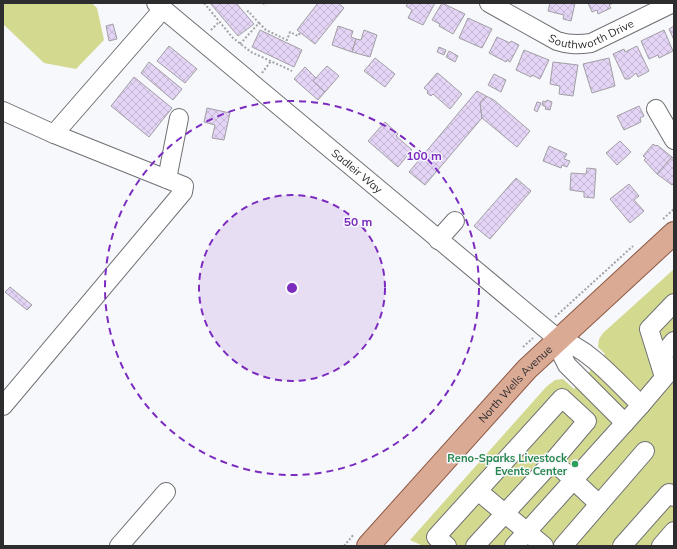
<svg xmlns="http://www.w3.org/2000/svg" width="677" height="549" font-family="Mulish,sans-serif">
<defs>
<pattern id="building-cross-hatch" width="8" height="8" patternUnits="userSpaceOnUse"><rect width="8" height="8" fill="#e4d5f6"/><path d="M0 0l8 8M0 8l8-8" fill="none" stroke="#c4b7d3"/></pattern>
</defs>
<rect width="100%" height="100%" fill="#f7f8fc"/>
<g fill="#d3da90">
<polygon points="3,3 92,3 97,8 104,40 76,69 44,63 3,24"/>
<polygon points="674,269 674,546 423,546 410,540 546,387 555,380 563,379 574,389 605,354 598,347 599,339 603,333"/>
</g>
<g fill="url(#building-cross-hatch)" stroke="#a19fa3">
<polygon points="210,3 236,3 254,24 238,36"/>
<polygon points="318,3 338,3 344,8 315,44 297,30"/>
<polygon points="408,3 435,3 423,25 408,18 412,10 406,6"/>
<polygon points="442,3 465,14 453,34 439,26 440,24 432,20"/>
<polygon points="550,3 575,3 571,21 563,19 564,15 548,11"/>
<polygon points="588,3 613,3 609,5 611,8 598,14 597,10 592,12"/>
<polygon points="468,18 492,29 482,48 459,38"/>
<polygon points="113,24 117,39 109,41 106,26"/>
<polygon points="338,26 353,31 351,37 356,39 352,52 332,45"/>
<polygon points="674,26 674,40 669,29"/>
<polygon points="260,30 302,50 294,67 252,47"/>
<polygon points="364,30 377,35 370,57 352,52 356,39 361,40"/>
<polygon points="664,30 673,51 659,58 658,55 649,59 641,41"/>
<polygon points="497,37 510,43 511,41 519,45 510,62 507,60 506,62 489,53"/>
<polygon points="169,46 197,69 185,83 157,61"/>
<polygon points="637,46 649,71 638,77 636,73 629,79 625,79 613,54 624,49 625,52"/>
<polygon points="439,47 446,50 444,55 437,52"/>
<polygon points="524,50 549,60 540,79 532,75 531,77 516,70"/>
<polygon points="449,51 458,56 455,62 446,57"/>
<polygon points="375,58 395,74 385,87 364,71"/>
<polygon points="609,58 615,86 592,93 583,64"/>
<polygon points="149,62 182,89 173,100 141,73"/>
<polygon points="553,62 578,65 573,96 559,94 560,86 550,84"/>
<polygon points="327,66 339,76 325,92 313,81"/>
<polygon points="305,67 316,78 313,81 325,92 318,100 294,79"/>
<polygon points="437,73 439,74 462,94 450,109 433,94 431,96 427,93 428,91 424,88"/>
<polygon points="494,74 506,80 501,92 488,85"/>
<polygon points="134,77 172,108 149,137 111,106"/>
<polygon points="477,91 486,96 480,103 482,118 425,185 409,172"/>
<polygon points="486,96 494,100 530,131 517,147 482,118 480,103"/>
<polygon points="547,100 552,102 550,110 545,109 546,107 542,105 543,101 546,102"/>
<polygon points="537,102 541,103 537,112 534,110"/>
<polygon points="639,106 644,116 640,118 641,122 624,130 617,116"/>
<polygon points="207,108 230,113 224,140 212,138 215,125 204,122"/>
<polygon points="385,122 398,134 396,136 412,150 398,167 368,141"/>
<polygon points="620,141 631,152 617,165 606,153"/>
<polygon points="653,144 656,146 657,145 672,157 657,174 644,160 646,158 643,156"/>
<polygon points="549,146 567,154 564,159 570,161 567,167 562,165 561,168 543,161"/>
<polygon points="672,157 674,159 674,183 672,185 657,174"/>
<polygon points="587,168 596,169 594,198 584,197 584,192 570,190 571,173 586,174"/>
<polygon points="516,178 531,191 490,239 474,226"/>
<polygon points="629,184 639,196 634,200 644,211 630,223 610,199"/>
<polygon points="10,287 32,305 27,310 5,292"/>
</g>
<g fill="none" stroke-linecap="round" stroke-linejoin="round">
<g stroke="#707174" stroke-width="20">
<g id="minor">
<path id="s1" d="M156,3L558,339"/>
<path id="s2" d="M489,3L557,41C569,45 578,45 591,43L673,3"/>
<polyline points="656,109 674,140"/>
<polyline points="3,111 54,134 184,186 183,192 3,406"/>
<polyline points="54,134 163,9"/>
<polyline points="167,179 179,118"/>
<polyline points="438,240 455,221"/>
<polyline points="659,359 674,341"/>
<polyline points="664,377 649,329 674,303"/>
<path d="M625,423L567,365L562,355L558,339C588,347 618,383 641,405"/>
<polyline points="478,491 544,546"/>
<polyline points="119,546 166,492"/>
<polyline points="447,546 436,537 562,398 587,421 553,461 599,504"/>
<polyline points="475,546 553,461"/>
<polyline points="514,546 641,405 674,366"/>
<polyline points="563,546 645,451"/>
<polyline points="622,546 669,493 674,497"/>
<polyline points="661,546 674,531"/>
</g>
</g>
<g stroke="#8d5944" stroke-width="24">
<g id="major">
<path id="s3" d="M368,546L527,369L674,233"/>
</g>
</g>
<g stroke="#a2a3a6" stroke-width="2" stroke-dasharray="2 2" stroke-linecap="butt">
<polyline points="204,3 233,38 251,52 292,71"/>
<polyline points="263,3 266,6"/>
<polyline points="259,23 266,30 287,40 290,32 298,36 300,33"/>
<polyline points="211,30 219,22"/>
<polyline points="240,44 259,23 248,11 247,13"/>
<polyline points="262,73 271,61"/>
<polyline points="663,219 674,209"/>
<polyline points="555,317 633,246"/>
<polyline points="523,347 533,338"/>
<polyline points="344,546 354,534"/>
</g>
<use href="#minor" stroke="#fff" stroke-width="18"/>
<use href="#major" stroke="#daaa95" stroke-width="22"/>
</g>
<circle cx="292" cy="288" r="93" fill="#7b2cbf" fill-opacity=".12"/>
<g fill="none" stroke="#7b2cbf" stroke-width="2" stroke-dasharray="7 5">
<circle cx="292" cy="288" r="93"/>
<circle cx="292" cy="288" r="187"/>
</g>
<circle fill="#2e9e5b" stroke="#f7f8fc" stroke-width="1.5" cx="575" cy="464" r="4"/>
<g text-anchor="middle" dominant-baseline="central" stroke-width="3" stroke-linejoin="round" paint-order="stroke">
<g font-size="11" fill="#2d2d2f" stroke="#f7f8fc">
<text stroke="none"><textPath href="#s2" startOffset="114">Southworth Drive</textPath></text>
<text stroke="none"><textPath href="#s1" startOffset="262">Sadleir Way</textPath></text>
<text stroke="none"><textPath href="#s3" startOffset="219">North Wells Avenue</textPath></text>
</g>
<g font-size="11" font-weight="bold" fill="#27864d" stroke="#f7f8fc" text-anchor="end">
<text x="567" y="458">Reno-Sparks Livestock<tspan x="567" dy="13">Events Center</tspan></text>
</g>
</g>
<circle cx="292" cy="288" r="6" fill="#7b2cbf" stroke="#f7f8fc" stroke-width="2"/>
<g font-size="12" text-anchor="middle" font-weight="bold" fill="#7b2cbf" stroke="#f7f8fc" stroke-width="3" stroke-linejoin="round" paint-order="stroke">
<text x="424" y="160">100 m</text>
<text x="358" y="226">50 m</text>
</g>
<rect width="677" height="549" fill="none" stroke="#2d2d2f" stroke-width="8"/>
</svg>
